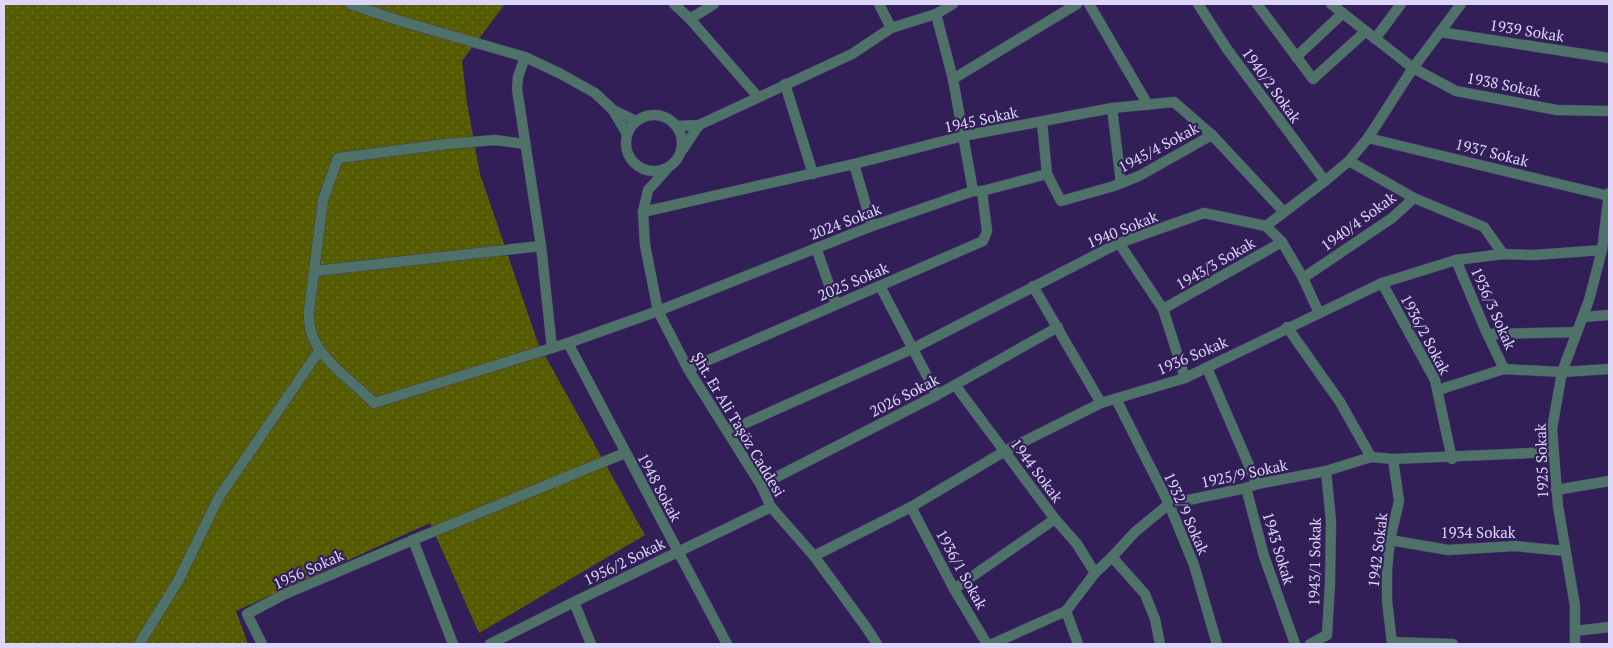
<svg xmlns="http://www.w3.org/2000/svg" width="1613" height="648" font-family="'PT Serif',serif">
<defs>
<pattern id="grass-dots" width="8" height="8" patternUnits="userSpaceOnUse" patternTransform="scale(1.25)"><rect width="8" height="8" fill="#545b00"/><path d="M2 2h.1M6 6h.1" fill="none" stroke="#6c7226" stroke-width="1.8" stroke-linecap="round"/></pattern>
</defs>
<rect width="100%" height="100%" fill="#321f58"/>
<polygon fill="url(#grass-dots)" points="4,4 505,4 462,61 467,103 480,174 538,343 645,535 479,633 430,523 236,611 248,644 4,644"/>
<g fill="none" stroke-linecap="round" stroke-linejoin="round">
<g stroke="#4d3c72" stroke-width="11">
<g id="minor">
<polyline points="674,4 690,19 758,97"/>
<polyline points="879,4 891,28"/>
<polyline points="1089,4 1148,105"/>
<polyline points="1198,4 1227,49 1325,181"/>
<polyline points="1257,4 1313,79 1366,31"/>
<polyline points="1331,4 1413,68 1456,91 1557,110 1609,111"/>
<polyline points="936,14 953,79 973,191"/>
<polyline points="690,19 714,4"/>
<polyline points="1440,32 1609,58"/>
<polyline points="1375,39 1401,4"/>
<polyline points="525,57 518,77 517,89 541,246 552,348"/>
<polyline points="1296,57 1343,13"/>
<polyline points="953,79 1077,4"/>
<polyline points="785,84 813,174"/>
<polyline points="1112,108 1121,183"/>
<polyline points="1042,122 1047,174 1061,201 1114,186 1139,176 1212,135"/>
<polyline points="1368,138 1609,196"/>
<path d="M525,144L495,140L447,144L338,158L323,200L309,311C307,340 323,356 342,374C353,383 364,393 374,403L568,343L658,311L872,226L973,191H982L1047,174"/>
<polyline points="1349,161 1414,198"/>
<polyline points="854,164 872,226"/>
<polyline points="643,212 854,164 963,136 1112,108 1174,102 1212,135 1284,212"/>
<polyline points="1266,226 1282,242 1303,278 1319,313"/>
<polyline points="1119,243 1163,309 1185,378"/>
<polyline points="816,248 836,304"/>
<polyline points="1456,260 1485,329 1504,369"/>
<polyline points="315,271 541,246"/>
<polyline points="1303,278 1392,218 1414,198 1484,227 1503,254"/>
<polyline points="1382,283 1435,380 1452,459"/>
<polyline points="880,286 937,395"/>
<polyline points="1033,286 1101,403"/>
<polyline points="1163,309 1282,242"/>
<polyline points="1583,317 1609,315"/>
<polyline points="1287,327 1340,402 1371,457"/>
<polyline points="1488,334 1577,332"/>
<polyline points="568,343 727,644"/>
<polyline points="1207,368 1257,484"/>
<polyline points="688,369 983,241 987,231 982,191"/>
<polyline points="955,385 1055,519 1077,544 1095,573"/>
<polyline points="1438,390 1504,369 1562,372 1609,369"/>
<polyline points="1116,399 1169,504 1194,565 1217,644"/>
<polyline points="728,431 912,349 1119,243 1204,213 1266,226 1325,181 1349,161 1368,138 1413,68 1461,4"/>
<polyline points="761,485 937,395 1058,327"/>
<polyline points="1246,488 1264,556 1295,644"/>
<polyline points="1556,490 1609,481"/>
<polyline points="911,507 954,589 987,644"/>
<polyline points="413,540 453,644"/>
<polyline points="1390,540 1448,550 1515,546 1565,551"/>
<polyline points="814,556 911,507 1005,451 1101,403 1185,378 1382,283 1456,260 1503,254 1534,255 1602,250"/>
<polyline points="1112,557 1145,594 1155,619 1160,644"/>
<polyline points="954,589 1055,519"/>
<polyline points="574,602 591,644"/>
<polyline points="1066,611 1078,644"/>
<polyline points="1575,631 1609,627"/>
<polyline points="1392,642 1453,644"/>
<polyline points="139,644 178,581 219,497 319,351"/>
<polyline points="262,644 247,614 283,595 413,540 625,453"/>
<polyline points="490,644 574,602 771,507"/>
<polyline points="992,644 1066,611 1095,573 1112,557 1135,532 1169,504 1246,488 1257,484 1326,471 1371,457 1393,459 1554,452"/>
<polyline points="1310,644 1327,635 1330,583 1331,521 1326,471"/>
<polyline points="1392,644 1387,600 1387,569 1390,540 1399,501 1393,459"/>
</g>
</g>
<g stroke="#4d3c72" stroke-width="11">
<g id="tertiary">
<polyline points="350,4 397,20 525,57 561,74 595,93 613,110 627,134"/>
<polyline points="613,110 636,121"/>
<circle cx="654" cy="143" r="28"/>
<polyline points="676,126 699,125 852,54 891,28 936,14 953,4"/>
<polyline points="683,149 699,125"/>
<polyline points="667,169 648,190 643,212 645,245 658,311 688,369 761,485 771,507 814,556 866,627 877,644"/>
<polyline points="1575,644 1575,606 1558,506 1552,429 1562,372 1589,300 1602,250 1609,193"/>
</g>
</g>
<use href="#minor" stroke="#4e7268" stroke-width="10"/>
<use href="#tertiary" stroke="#4e7268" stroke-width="10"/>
</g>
<g text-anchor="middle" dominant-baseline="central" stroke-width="4.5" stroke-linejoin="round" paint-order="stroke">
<g font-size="15" fill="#ddd6f9" stroke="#321f58">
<text transform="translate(1527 30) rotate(9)">1939 Sokak</text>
<text transform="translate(1504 84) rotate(11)">1938 Sokak</text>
<text transform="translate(1272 85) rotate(54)">1940/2 Sokak</text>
<text transform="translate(981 119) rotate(-12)">1945 Sokak</text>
<text transform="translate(1158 147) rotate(-28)">1945/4 Sokak</text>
<text transform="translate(1492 152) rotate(14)">1937 Sokak</text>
<text transform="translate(845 221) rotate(-21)">2024 Sokak</text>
<text transform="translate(1358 221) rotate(-36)">1940/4 Sokak</text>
<text transform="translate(1122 229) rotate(-22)">1940 Sokak</text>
<text transform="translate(1215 263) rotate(-30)">1943/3 Sokak</text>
<text transform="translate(853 281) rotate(-23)">2025 Sokak</text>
<text transform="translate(1494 308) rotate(66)">1936/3 Sokak</text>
<text transform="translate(1426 334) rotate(62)">1936/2 Sokak</text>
<text transform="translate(1192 355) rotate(-23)">1936 Sokak</text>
<text transform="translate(904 395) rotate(-27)">2026 Sokak</text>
<text transform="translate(739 424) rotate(59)">Şht. Er Ali Taşöz Caddesi</text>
<text transform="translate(1541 461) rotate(-92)">1925 Sokak</text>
<text transform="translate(1037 470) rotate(53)">1944 Sokak</text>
<text transform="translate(1244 473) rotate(-12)">1925/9 Sokak</text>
<text transform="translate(660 487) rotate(62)">1948 Sokak</text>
<text transform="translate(1187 513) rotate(66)">1932/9 Sokak</text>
<text x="1478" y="532">1934 Sokak</text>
<text transform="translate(1279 548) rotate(73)">1943 Sokak</text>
<text transform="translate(1377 550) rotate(-83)">1942 Sokak</text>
<text transform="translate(624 561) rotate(-26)">1956/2 Sokak</text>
<text transform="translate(1314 562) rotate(-89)">1943/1 Sokak</text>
<text transform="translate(308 569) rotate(-24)">1956 Sokak</text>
<text transform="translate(962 569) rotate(61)">1936/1 Sokak</text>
</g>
</g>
<rect width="1613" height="648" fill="none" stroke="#ddd6f9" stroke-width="10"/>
</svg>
